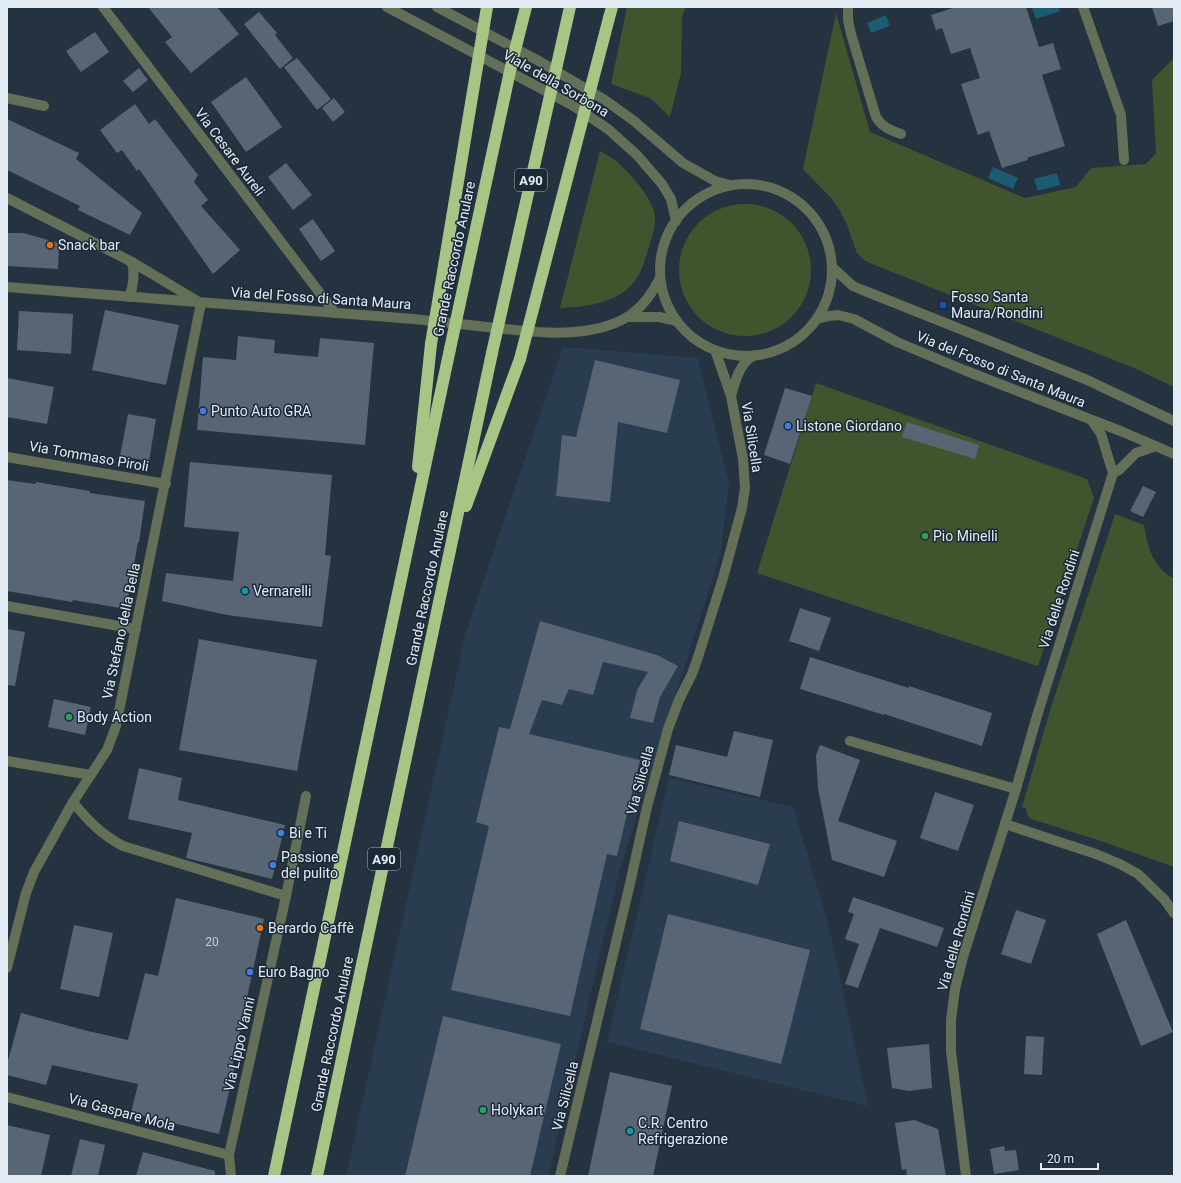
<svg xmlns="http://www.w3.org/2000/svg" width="1181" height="1183" font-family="Roboto,sans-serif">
<rect width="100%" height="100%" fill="#253240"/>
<g fill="#2a3c50">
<polygon points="563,347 698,358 729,482 721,552 620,869 548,1176 346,1176 466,632"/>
<polygon points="669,778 793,807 828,923 868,1106 607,1042"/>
</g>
<g fill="#40542d">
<polygon points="627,7 686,7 682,16 681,73 670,117 650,98 611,84"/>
<polygon points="836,13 870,132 1025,198 1076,187 1091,168 1146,164 1156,153 1152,80 1174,58 1174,387 1134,368 872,264 864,260 857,253 847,225 840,211 832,199 803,169"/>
<path d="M600,151C605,154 611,157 616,161C629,172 654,199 655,217C656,229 650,242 647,253C643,268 636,285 622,293C604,305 581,307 560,308Z"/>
<circle cx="745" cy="270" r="66"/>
<polygon points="816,383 1087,479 1094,498 1038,666 757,573"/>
<path d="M1115,514L1144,525C1148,548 1152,566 1174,579V867L1098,840L1031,819L1028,816L1026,809L1022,807L1051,707Z"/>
</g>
<g fill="#1a5d73">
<polygon points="1037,7 1058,7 1060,11 1036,19 1032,8"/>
<polygon points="886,15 890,26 871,33 867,23"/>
<polygon points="993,167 1018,178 1013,189 988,178"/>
<polygon points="1057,173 1060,185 1038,191 1034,179"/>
</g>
<g fill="#576575">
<polygon points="148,7 217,7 239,34 191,73 165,42 172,37"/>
<polygon points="956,7 1026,7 1039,47 1053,43 1061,69 1042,75 1065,146 1027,158 1028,160 1002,168 989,131 978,135 961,84 980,78 970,48 951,54 942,28 936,30 931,15"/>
<polygon points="1152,7 1174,7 1174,21 1158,26"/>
<polygon points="259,12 277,33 275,35 293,58 280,69 244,24"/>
<polygon points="95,32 109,52 81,72 66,51"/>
<polygon points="297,58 331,99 317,110 284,67"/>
<polygon points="139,68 148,80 133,92 123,81"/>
<polygon points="246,77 282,127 246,152 211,102"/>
<polygon points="334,98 345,112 333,122 322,108"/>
<polygon points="135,104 149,124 155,119 198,175 194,182 208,200 201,206 240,250 213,274 139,169 137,171 122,150 117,153 100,130"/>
<polygon points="7,119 79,153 76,159 142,213 130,235 78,210 80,206 7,170"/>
<polygon points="286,163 312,195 293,210 268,177"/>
<polygon points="313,219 335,251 321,261 299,229"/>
<polygon points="7,233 23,233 59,243 58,269 7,266"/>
<polygon points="105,310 179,325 166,385 92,370"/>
<polygon points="19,311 73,314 71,354 17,350"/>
<polygon points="238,336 275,340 274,353 318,357 320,338 374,343 365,445 197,430 203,357 236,360"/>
<polygon points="595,360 680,380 667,433 618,422 610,502 556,496 562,435 576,437"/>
<polygon points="7,378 54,387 47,424 7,417"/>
<polygon points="785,388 812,396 790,464 764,455"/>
<polygon points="128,414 156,419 149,461 120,456"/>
<polygon points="907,422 979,445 975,459 902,437"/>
<polygon points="190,462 332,475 325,555 331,556 322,627 227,615 162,601 166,573 233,581 239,532 184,527"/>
<polygon points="7,480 35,484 36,482 90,491 90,493 145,501 139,542 138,542 126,609 73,600 72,602 7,591"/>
<polygon points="1143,486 1156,492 1143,517 1130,511"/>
<polygon points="800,608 831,618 819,651 789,641"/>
<polygon points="540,621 657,655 678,666 660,697 653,723 630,718 637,690 648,672 603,662 593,695 569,689 562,705 542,700 529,734 640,760 617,856 607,854 570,1016 451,990 489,826 476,822 499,727 510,729"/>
<polygon points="7,629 25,632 15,686 7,685"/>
<polygon points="199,639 317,660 297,771 179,750"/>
<polygon points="810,657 909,688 909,686 992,713 982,746 884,714 884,715 800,689"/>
<polygon points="54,699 91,707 85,735 48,727"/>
<polygon points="734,731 773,740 760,797 669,775 676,745 727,757"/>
<polygon points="820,745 860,760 838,821 897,841 884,877 832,860 818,788 816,755"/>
<polygon points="139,768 182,778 178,800 285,825 272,879 186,858 192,833 128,819"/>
<polygon points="935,792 974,805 958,851 920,838"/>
<polygon points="679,821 770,844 758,885 670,861"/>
<polygon points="853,897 944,928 937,947 880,928 858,988 845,984 859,944 845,939 854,914 848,912"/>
<polygon points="176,898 264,919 232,1067 235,1067 219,1134 131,1113 138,1084 52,1065 46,1085 7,1075 7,1064 21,1013 88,1031 128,1040 145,973 158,976"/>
<polygon points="1016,910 1046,920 1031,964 1001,954"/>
<polygon points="668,914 810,950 781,1064 640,1029"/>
<polygon points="1126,920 1173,1032 1141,1046 1097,934"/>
<polygon points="74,925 113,933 99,997 60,989"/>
<polygon points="443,1016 561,1044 530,1176 405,1176"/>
<polygon points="1026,1036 1044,1037 1042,1075 1024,1074"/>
<polygon points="929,1044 932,1088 909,1091 892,1088 887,1048"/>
<polygon points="610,1072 672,1086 653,1176 588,1176"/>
<polygon points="914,1120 938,1129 946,1176 907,1176 906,1169 902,1170 895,1123"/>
<polygon points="7,1125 50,1135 41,1176 7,1176"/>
<polygon points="80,1139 105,1145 98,1176 71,1176"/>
<polygon points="1004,1146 1005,1151 1016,1150 1019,1170 994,1174 990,1149"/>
<polygon points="143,1152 215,1171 215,1176 136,1176"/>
</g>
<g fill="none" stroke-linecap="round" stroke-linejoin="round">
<g stroke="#636f56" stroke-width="10">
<polyline points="103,7 335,313"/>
<polyline points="387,7 572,105 608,129 637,155 662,184 671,199 676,221"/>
<polyline points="437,7 539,61 605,100 634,121 683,163 715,181 730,185"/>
<path d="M848,7V20L851,34L876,117C882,127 890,130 901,134"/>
<polyline points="1083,7 1121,115 1124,160"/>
<polyline points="7,98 44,106"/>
<circle cx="746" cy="270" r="86"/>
<polyline points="7,198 132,262 199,302"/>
<polyline points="833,268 853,286 860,289 1085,379 1174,421"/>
<path d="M7,287C143,298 278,308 414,319C444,322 475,326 505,329C534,332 561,335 590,330C625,324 644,310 660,278"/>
<path d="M129,297C134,285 135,275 132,262"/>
<polyline points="630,317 659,317 677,321"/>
<polyline points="817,319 829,316 838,315 854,319 897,342 964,370 1123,432 1174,454"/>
<path d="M731,396C735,382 740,360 756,355"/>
<polyline points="7,457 166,484"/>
<polyline points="1113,473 1119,470 1136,453 1156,446"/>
<polyline points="7,606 136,629"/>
<polyline points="850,741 1016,789"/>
<polyline points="7,761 91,775"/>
<path d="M73,802C88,821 102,835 123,846L286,896"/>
<polyline points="1005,824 1096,854 1120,864 1138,874 1164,899 1174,913"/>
<polyline points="7,968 26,893 34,872 73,802 107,750 116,726 201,303"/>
<polyline points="7,1097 229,1155"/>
<polyline points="231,1176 229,1155 286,896 306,796"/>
<polyline points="560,1176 629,888 647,807 668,729 679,700 692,674 698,657 723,578 742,508 745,488 743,459 731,396 715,350"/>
<polyline points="966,1176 951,1051 951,1020 955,989 963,957 1016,789 1037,716 1113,473 1101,434 1092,421"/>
</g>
<g stroke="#a7c686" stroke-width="12">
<polyline points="609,18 612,7"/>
<polyline points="418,467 431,344"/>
<polyline points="466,506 520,359"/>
<polyline points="274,1176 450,349"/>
<polyline points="317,1176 492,353"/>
</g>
<g stroke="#a7c686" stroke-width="12">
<polyline points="431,344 487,7"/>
<polyline points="450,349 512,62 526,7"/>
<polyline points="492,353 570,7"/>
<polyline points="520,359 609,18"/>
</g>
</g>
<g fill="#e8710a" stroke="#1b2836" stroke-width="1.5">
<circle cx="50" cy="245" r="4"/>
<circle cx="260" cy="928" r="4"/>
</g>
<rect fill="#1a4fb4" stroke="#1b2836" stroke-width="1.5" x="939" y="301" width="8" height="8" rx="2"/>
<g fill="#3f7fe0" stroke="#1b2836" stroke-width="1.5">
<circle cx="203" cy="411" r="4"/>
<circle cx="788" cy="426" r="4"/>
<circle cx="281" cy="833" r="4"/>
<circle cx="273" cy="865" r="4"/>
<circle cx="250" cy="972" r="4"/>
</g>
<g fill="#2e9e5b" stroke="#1b2836" stroke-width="1.5">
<circle cx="925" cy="536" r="4"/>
<circle cx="69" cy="717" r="4"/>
<circle cx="483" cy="1110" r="4"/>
</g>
<g fill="#0f9aa8" stroke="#1b2836" stroke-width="1.5">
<circle cx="245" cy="591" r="4"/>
<circle cx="630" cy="1131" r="4"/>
</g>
<g text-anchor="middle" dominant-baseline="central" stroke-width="3" stroke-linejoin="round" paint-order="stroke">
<g font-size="12" fill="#c0cad5">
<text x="212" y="942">20</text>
</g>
<g fill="#1b2836" stroke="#a7b1bc" stroke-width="1">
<rect x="515" y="169" width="32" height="22" rx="3"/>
<rect x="368" y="848" width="32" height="22" rx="3"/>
</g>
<g font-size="13" font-weight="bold" fill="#e3ecf5">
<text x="531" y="180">A90</text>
<text x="384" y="859">A90</text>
</g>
<g font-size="14" fill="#e3ecf5" stroke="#1b2836">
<text transform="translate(556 83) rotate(30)">Viale della Sorbona</text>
<text transform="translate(230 152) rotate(53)">Via Cesare Aureli</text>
<text transform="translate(454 259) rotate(-78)">Grande Raccordo Anulare</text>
<text transform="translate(321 298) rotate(4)">Via del Fosso di Santa Maura</text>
<text transform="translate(1001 369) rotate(22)">Via del Fosso di Santa Maura</text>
<text transform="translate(752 437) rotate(81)">Via Silicella</text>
<text transform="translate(89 456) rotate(10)">Via Tommaso Piroli</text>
<text transform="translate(427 588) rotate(-78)">Grande Raccordo Anulare</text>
<text transform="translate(1059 599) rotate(-72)">Via delle Rondini</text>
<text transform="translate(121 631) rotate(-78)">Via Stefano della Bella</text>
<text transform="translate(640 780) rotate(-75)">Via Silicella</text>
<text transform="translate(956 941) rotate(-74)">Via delle Rondini</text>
<text transform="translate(332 1034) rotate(-78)">Grande Raccordo Anulare</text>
<text transform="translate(239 1044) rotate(-77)">Via Lippo Vanni</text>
<text transform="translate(565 1096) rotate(-76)">Via Silicella</text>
<text transform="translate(122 1112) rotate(15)">Via Gaspare Mola</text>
</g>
<g font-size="14" fill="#e3ecf5" stroke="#1b2836" text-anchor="start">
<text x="58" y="245">Snack bar</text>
<text x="951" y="297">Fosso Santa<tspan x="951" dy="16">Maura/Rondini</tspan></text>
<text x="211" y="411">Punto Auto GRA</text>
<text x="796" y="426">Listone Giordano</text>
<text x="933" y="536">Pio Minelli</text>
<text x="253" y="591">Vernarelli</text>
<text x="77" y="717">Body Action</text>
<text x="289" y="833">Bi e Ti</text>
<text x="281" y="857">Passione<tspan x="281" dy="16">del pulito</tspan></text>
<text x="268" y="928">Berardo Caffè</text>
<text x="258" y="972">Euro Bagno</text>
<text x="491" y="1110">Holykart</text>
<text x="638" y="1123">C.R. Centro<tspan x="638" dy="16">Refrigerazione</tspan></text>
</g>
</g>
<rect width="1181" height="1183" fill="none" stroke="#e3ecf5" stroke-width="16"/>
<path d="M1041 1163v6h57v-6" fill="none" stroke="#e3ecf5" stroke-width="2"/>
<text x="1047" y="1163" font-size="12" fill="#e3ecf5" stroke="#1b2836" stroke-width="3" paint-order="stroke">20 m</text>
</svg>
